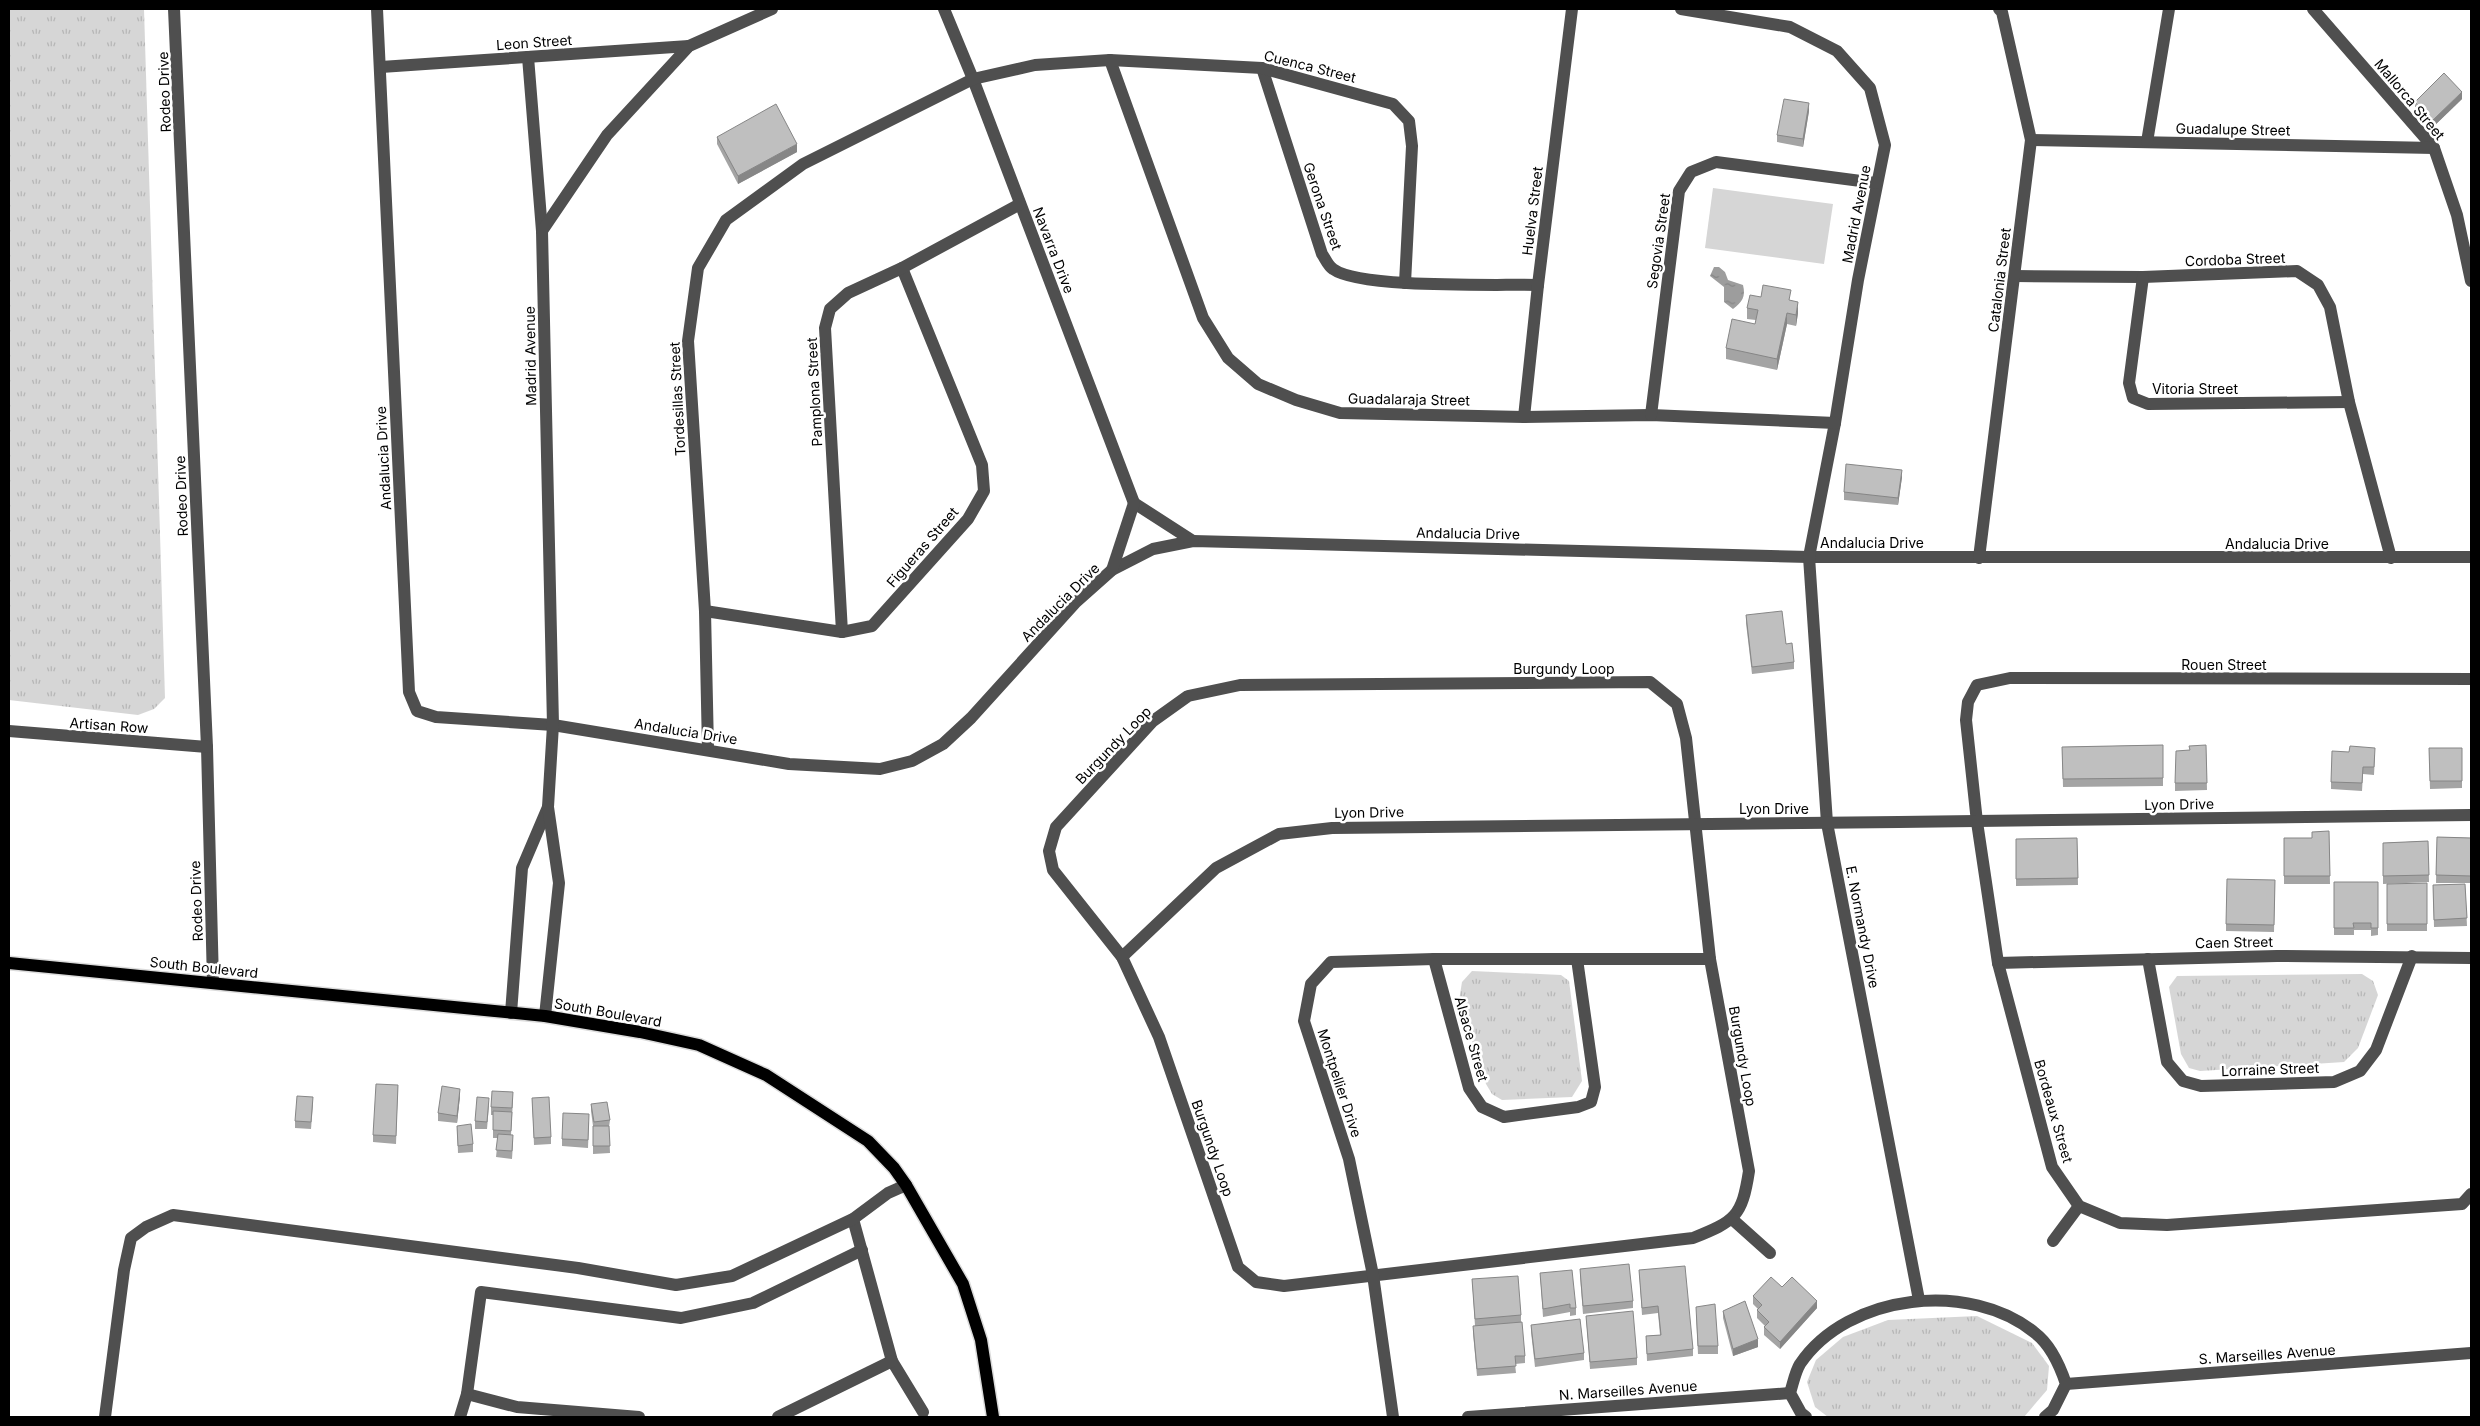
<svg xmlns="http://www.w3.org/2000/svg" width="2480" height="1426" font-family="Inter,sans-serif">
<defs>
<pattern id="park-tufts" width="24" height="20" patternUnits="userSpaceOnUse" patternTransform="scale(1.25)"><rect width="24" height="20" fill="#d6d6d6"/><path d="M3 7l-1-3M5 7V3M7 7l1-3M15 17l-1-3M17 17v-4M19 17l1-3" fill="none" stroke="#b6b6b6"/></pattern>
<pattern id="water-ripples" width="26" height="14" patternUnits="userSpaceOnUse" patternTransform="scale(1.25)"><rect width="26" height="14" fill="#9d9d9d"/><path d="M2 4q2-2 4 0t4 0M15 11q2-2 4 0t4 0" fill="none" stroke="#858585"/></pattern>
</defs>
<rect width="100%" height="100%" fill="#fff"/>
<g fill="url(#park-tufts)">
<polygon points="9,9 144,9 165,698 154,709 138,715 9,700"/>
<polygon points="1472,971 1561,975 1569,981 1582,1081 1572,1097 1502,1100 1492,1094 1486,1084 1459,1001 1462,982"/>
<polygon points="2362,974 2373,981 2378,995 2358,1048 2344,1062 2200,1071 2189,1068 2181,1054 2169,987 2177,976"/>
<polygon points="1977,1316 2032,1343 2049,1366 2047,1390 2024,1417 1828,1417 1815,1407 1807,1382 1816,1360 1843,1337 1888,1320"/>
</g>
<polygon fill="#d6d6d6" points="1713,188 1833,204 1824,264 1705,248"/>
<path fill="url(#water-ripples)" d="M1714,267H1719L1725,272L1728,280L1743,285C1746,297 1742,302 1733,309L1724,302V287L1710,276Z"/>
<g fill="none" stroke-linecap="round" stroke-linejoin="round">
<g stroke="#dbdbdb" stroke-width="15">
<polyline id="major" points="9,963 545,1016 640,1032 699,1045 766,1075 868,1141 894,1168 906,1185 963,1284 981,1340 993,1417"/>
</g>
<g stroke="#4f4f4f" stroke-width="12">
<polyline points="174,9 207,747 213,982"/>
<polyline points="377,9 409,692 417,711 436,717 553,725 789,764 880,769 912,761 943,744 971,718 1076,602 1112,570 1153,549 1193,541 1809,557 2471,557"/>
<polyline points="944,9 973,79 1134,503"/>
<polyline points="1681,9 1790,27 1837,51 1870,88 1885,145 1858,280 1835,423 1809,557 1827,823 1919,1300"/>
<polyline points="2313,9 2434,148 2457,215 2471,281"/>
<polyline points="528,57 542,231"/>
<polyline points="1110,60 1203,318 1228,358 1258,384 1296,400 1340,413 1524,417 1651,415 1835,423"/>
<polyline points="381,67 689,46"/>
<path d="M1262,68L1322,254C1325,258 1328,266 1333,269C1360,289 1498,284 1538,285"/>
<polyline points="2031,140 2434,148"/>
<polyline points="2147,142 2169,9"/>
<polyline points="2015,276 2143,277 2297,271 2318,285 2330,307 2349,402 2391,558"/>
<polyline points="2143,277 2129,383 2133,398 2148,404 2349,402"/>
<polyline points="1651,415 1679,191 1691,172 1716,162 1876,183"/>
<polyline points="1524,417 1538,285 1572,9"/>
<polyline points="1134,503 1193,541"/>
<polyline points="1979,558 2031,140 2002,12 1999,9"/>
<polyline points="1112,570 1134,503"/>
<polyline points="705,611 842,632 872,626 968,519 984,491 982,465 902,268"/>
<polyline points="842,632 825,328 830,309 848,293 902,268 1020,204"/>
<polyline points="2471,679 2010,678 1977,685 1968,702 1966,720 1977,822 1998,963 2052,1167 2079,1206 2120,1223 2167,1225 2462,1204 2471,1194"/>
<path d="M1650,682L1677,704L1686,738L1710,959L1749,1171C1742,1217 1735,1221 1693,1238L1284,1286L1256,1282L1238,1267L1159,1037L1122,957L1053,870L1049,851L1056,827L1153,721L1188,696L1240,685Z"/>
<polyline points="9,731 207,747"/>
<polyline points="708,749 705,611 688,341 698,268 726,220 803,164 973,79 1035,65 1110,60 1262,68 1393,104 1409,121 1412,146 1405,283"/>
<path d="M1122,957L1216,868L1279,834L1332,828C1712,823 2091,821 2471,815"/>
<polyline points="1434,959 1469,1088 1482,1107 1504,1117 1578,1107 1591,1102 1595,1087 1577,959"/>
<polyline points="2148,959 2167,1062 2183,1081 2201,1086 2334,1082 2360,1071 2376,1050 2412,956"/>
<polyline points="1998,963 2277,956 2471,958"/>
<polyline points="511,1013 522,868 548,807"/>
<polyline points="545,1016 559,883 548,807 553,725 542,231 607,135 689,46 772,9"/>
<polyline points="853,1219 892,1361 923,1412"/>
<polyline points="1732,1219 1770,1253"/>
<polyline points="2053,1241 2079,1206"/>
<polyline points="2066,1384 2471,1353"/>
<polyline points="467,1394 517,1407 639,1417"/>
<polyline points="105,1417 124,1270 131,1238 146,1227 173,1215 578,1268 676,1285 732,1276 853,1219 888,1193 906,1185"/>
<polyline points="460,1417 467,1394 481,1292 681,1318 753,1303 862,1250"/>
<polyline points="778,1417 892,1361"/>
<polyline points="1393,1417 1373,1275 1349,1159 1304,1021 1311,984 1331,962 1434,959 1710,959"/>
<polyline points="1468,1417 1790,1393"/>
<path d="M1806,1417L1801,1413L1790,1393C1793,1384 1795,1372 1800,1364C1848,1293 1971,1280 2035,1333C2051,1345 2060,1366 2066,1384L2053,1410L2045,1417"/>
</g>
<use href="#major" stroke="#000" stroke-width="12"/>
</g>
<g fill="#a4a4a4">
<polygon points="2462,99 2433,127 2415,109 2415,102"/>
<polygon points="1809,111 1803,147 1777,142 1777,135"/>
<polygon points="717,137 797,152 738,184 717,144"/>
<polygon points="1791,301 1798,313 1796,326 1787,324 1777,370 1726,359 1726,348 1755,324 1756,320 1747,319 1747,308"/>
<polygon points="1902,477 1898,505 1844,500 1844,492"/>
<polygon points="1746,615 1786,644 1794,662 1794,669 1752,674 1746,623"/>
<polygon points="2163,745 2163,786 2063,787 2062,747"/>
<polygon points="2206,745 2207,790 2175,791 2175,783 2189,750"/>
<polygon points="2429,748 2462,748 2462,788 2430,789"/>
<polygon points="2375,755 2374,775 2363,774 2362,791 2331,789 2331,782"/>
<polygon points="2329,831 2330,884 2284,884 2284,838 2312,838"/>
<polygon points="2437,837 2471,838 2471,883 2436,883"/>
<polygon points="2077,838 2078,885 2016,886 2016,839"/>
<polygon points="2428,841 2429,882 2383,884 2383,843"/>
<polygon points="2275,880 2274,932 2226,931 2226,924"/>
<polygon points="2334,882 2378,882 2378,935 2371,936 2371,930 2354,930 2354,935 2334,935"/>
<polygon points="2427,883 2427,931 2387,931 2387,884"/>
<polygon points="2465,884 2467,926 2434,927 2433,885"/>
<polygon points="398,1085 396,1144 373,1142 373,1135"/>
<polygon points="460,1096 457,1123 438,1121 438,1113"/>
<polygon points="532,1098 551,1137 551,1144 534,1145"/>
<polygon points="513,1100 511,1135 513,1143 512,1159 496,1157 498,1138 493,1138 493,1115 491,1115 491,1107"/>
<polygon points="313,1104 311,1129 295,1128 295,1121"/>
<polygon points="591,1104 610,1120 609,1127 610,1153 593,1154 593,1126 591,1111"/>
<polygon points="489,1105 487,1129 475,1129 475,1121"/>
<polygon points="589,1122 588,1148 562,1146 562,1139"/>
<polygon points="457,1126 473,1144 473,1152 458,1153"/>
<polygon points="1580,1269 1633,1301 1633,1308 1583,1314 1580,1276"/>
<polygon points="1639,1270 1693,1349 1693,1356 1647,1361 1646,1336 1660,1335 1658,1313 1642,1315"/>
<polygon points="1540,1273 1576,1308 1576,1315 1570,1316 1570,1312 1543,1317"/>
<polygon points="1472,1279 1521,1315 1521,1322 1525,1356 1525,1363 1515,1364 1516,1373 1477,1376 1473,1333 1473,1326 1475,1326"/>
<polygon points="1782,1287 1817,1308 1780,1349 1764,1335 1764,1327 1765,1326 1757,1318 1757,1310 1758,1309 1753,1304 1753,1296"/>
<polygon points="1723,1311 1758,1347 1733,1356 1723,1318"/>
<polygon points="1696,1314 1718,1346 1718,1354 1698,1354"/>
<polygon points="1586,1316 1637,1358 1637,1365 1590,1369"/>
<polygon points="1531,1325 1584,1353 1584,1360 1535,1367 1531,1332"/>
</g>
<g fill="#868686">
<polygon points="2462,92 2462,99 2433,127 2433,120"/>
<polygon points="1809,103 1809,111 1803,147 1803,139"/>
<polygon points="797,144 797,152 738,184 738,176"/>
<polygon points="1798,302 1798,313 1796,326 1796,315"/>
<polygon points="1787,313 1787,324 1777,370 1777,359"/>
<polygon points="1902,470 1902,477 1898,505 1898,498"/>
<polygon points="460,1089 460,1096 457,1123 457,1116"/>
<polygon points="1817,1301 1817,1308 1780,1349 1780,1342"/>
<polygon points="1758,1339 1758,1347 1733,1356 1733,1349"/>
</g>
<g fill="#bfbfbf" stroke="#868686">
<polygon points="2444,73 2462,92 2433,120 2415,102"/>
<polygon points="1784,99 1809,103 1803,139 1777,135"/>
<polygon points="776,104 797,144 738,176 717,137"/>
<polygon points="1763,285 1791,290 1789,300 1798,302 1796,315 1787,313 1777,359 1726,348 1732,319 1755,324 1758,310 1747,308 1750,295 1761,297"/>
<polygon points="1846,464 1902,470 1898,498 1844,492"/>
<polygon points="1782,611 1786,644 1792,643 1794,662 1752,667 1746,615"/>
<polygon points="2163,745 2163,778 2063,779 2062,747"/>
<polygon points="2206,745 2207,783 2175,783 2176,751 2190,750 2189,746"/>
<polygon points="2350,746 2375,748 2374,767 2363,767 2362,783 2331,782 2332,751 2349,752"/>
<polygon points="2429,748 2462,748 2462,781 2430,781"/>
<polygon points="2329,831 2330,876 2284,876 2284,838 2312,838 2312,832"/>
<polygon points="2437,837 2471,838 2471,876 2436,875"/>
<polygon points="2077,838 2078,878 2016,879 2016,839"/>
<polygon points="2428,841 2429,875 2383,876 2383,843"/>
<polygon points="2227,879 2275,880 2274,925 2226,924"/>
<polygon points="2334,882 2378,882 2378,928 2371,928 2371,923 2353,923 2354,928 2334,928"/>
<polygon points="2427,883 2427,924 2387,924 2387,884"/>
<polygon points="2465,884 2467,918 2434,920 2433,885"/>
<polygon points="376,1084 398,1085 396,1136 373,1135"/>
<polygon points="442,1086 460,1089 457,1116 438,1113"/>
<polygon points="492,1091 513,1092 512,1108 491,1107"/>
<polygon points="297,1096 313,1097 311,1122 295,1121"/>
<polygon points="477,1097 489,1098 487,1122 475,1121"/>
<polygon points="549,1097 551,1137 534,1138 532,1098"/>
<polygon points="607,1102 610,1120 594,1122 591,1104"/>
<polygon points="493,1111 512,1112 511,1131 493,1130"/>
<polygon points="563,1113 589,1114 588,1140 562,1139"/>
<polygon points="471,1124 473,1144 458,1146 457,1126"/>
<polygon points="593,1126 609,1126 610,1146 593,1146"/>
<polygon points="498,1134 513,1135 512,1151 496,1150"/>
<polygon points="1629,1264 1633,1301 1583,1306 1580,1269"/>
<polygon points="1685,1266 1693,1349 1647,1354 1646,1336 1661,1335 1658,1306 1642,1308 1639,1270"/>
<polygon points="1572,1270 1576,1308 1570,1308 1570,1304 1543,1309 1540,1273"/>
<polygon points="1518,1276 1521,1315 1475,1319 1472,1279"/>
<polygon points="1771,1277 1782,1287 1792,1277 1817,1301 1780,1342 1764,1327 1769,1322 1757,1310 1762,1305 1753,1296"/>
<polygon points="1745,1301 1758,1339 1733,1349 1723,1311"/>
<polygon points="1715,1304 1718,1346 1698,1346 1696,1307"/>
<polygon points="1633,1311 1637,1358 1590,1362 1586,1316"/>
<polygon points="1580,1319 1584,1353 1535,1359 1531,1325"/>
<polygon points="1522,1322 1525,1356 1515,1356 1516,1366 1477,1369 1473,1326"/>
</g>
<g text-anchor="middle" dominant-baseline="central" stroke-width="5" stroke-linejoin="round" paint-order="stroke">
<g font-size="14" fill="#000" stroke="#fff">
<text transform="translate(534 42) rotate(-4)">Leon Street</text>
<text transform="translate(1310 66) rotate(14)">Cuenca Street</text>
<text transform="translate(164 92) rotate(-92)">Rodeo Drive</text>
<text transform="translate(2410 99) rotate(50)">Mallorca Street</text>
<text transform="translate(2233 129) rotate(1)">Guadalupe Street</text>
<text transform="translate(1323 206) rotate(71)">Gerona Street</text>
<text transform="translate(1532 211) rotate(-83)">Huelva Street</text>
<text transform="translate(1856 214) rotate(-79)">Madrid Avenue</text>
<text transform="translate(1658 241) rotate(-82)">Segovia Street</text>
<text transform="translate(1054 250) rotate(69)">Navarra Drive</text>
<text transform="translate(2235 259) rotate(-2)">Cordoba Street</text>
<text transform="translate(1999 280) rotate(-83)">Catalonia Street</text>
<text transform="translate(530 356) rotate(-91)">Madrid Avenue</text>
<text x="2195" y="388">Vitoria Street</text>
<text transform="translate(814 392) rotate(-93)">Pamplona Street</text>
<text transform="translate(677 399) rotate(-93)">Tordesillas Street</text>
<text transform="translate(1409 399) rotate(1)">Guadalaraja Street</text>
<text transform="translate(383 458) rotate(-93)">Andalucia Drive</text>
<text transform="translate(181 496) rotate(-92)">Rodeo Drive</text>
<text transform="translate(1468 533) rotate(1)">Andalucia Drive</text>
<text x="1872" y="542">Andalucia Drive</text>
<text x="2277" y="543">Andalucia Drive</text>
<text transform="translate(922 547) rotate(-49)">Figueras Street</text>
<text transform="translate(1060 602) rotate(-45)">Andalucia Drive</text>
<text x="2224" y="664">Rouen Street</text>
<text x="1564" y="668">Burgundy Loop</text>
<text transform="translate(109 725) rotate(4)">Artisan Row</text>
<text transform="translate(686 731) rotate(9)">Andalucia Drive</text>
<text transform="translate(1113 745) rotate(-46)">Burgundy Loop</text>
<text transform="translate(2179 804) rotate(-1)">Lyon Drive</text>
<text x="1774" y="808">Lyon Drive</text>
<text transform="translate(1369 812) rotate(-1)">Lyon Drive</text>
<text transform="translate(196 901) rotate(-92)">Rodeo Drive</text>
<text transform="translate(1863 927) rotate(79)">E. Normandy Drive</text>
<text transform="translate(2234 942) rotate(-1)">Caen Street</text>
<text transform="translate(204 967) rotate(6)">South Boulevard</text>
<text transform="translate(608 1012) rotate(10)">South Boulevard</text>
<text transform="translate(1472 1039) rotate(74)">Alsace Street</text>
<text transform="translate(1743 1056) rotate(80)">Burgundy Loop</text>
<text transform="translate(2270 1069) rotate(-2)">Lorraine Street</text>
<text transform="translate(1340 1083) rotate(72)">Montpellier Drive</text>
<text transform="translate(2054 1111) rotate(74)">Bordeaux Street</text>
<text transform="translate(1213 1148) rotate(71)">Burgundy Loop</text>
<text transform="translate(2267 1354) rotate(-4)">S. Marseilles Avenue</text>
<text transform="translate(1628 1390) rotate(-4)">N. Marseilles Avenue</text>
</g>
</g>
<rect width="2480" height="1426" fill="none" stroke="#000000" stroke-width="20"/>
</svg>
